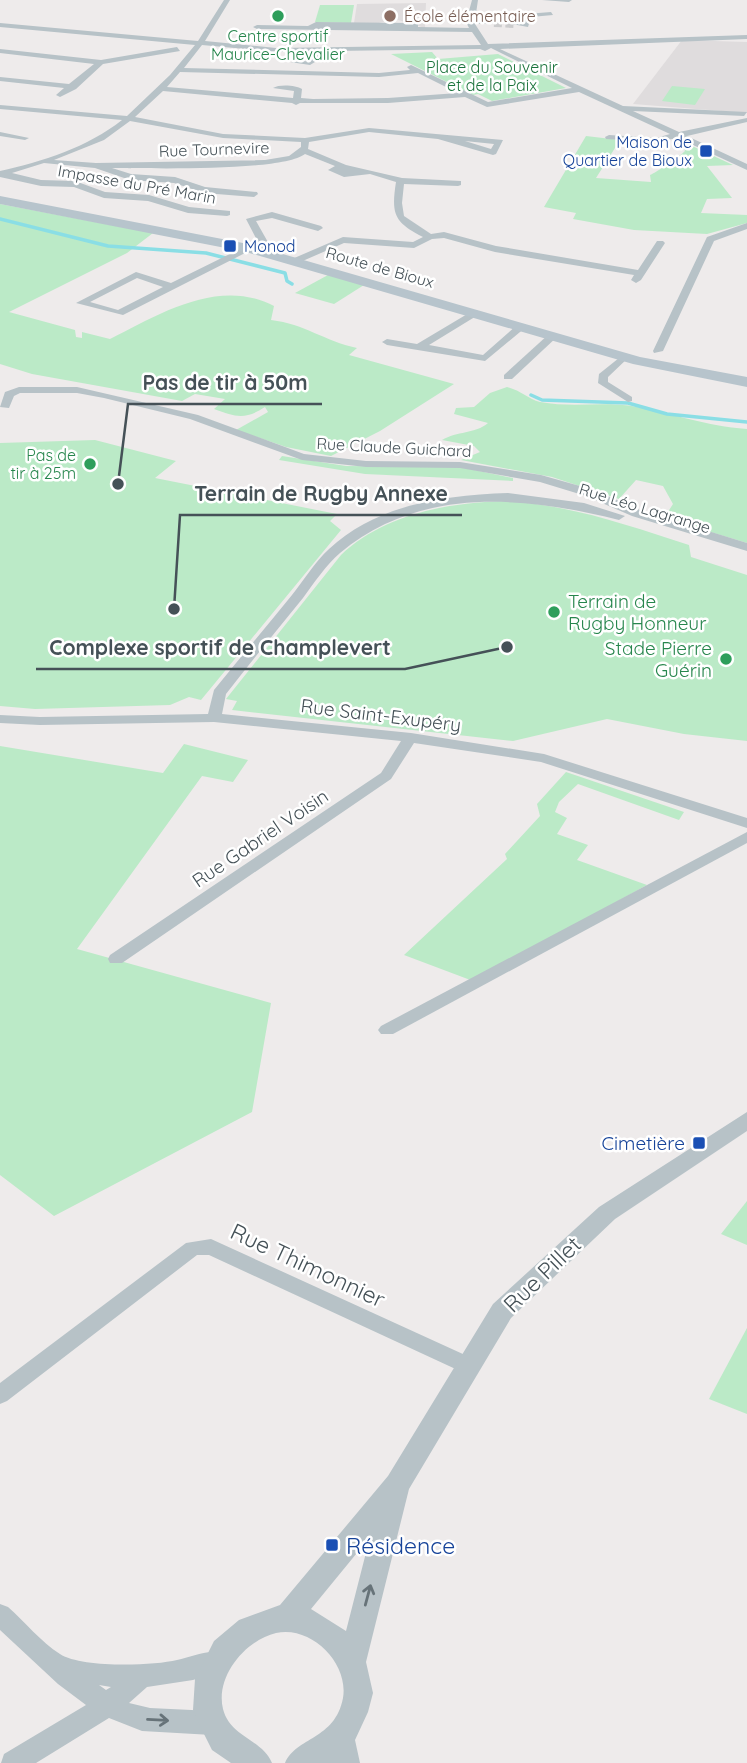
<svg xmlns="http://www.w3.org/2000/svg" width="747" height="1763" font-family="Quicksand,sans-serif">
<rect width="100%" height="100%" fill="#eeebeb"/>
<g fill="#dfdcdd">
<polygon points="426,3 425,28 395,19 379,23 354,23 357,4"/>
<polygon points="682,40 747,42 747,113 633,104"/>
</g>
<g fill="#bbeac7">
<polygon points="320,5 354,5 351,23 315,22"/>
<polygon points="432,52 438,59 498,54 566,88 492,101 478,94 473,95 391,54"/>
<polygon points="672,86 705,89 695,105 662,101"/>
<path d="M586,136L620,140L596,178L651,182L650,175C656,173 680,156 685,151L683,146L690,145L733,165L707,166L732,198L707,199L701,213L747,215V223L707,234L634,230L573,219L576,213L544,207Z"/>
<path d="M0,204L153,233L127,253L9,312L75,330L76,337L82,338V332L110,339C159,314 219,277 274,306L271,320C305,324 324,341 357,348L349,355L454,384L380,431L331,456L286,447L236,430L268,412L265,407C245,420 236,417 214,409L225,399L195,394L182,401L32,374L0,364Z"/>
<polygon points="328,275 364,285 334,304 295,293"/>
<path d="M507,387C522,391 528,399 540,402C572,408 605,401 637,407C676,414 705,426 747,429V543L664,518L673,504L663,486L636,480L619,499L552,477L461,460L480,452L474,446L442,440C457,431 475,434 488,423L454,414L456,408L474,407L490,393Z"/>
<polygon points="95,440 176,461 155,478 337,514 330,521 341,530 201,700 189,697 170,705 35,709 0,706 0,443"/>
<polygon points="282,456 346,466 460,467 513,478 513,481 365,474 279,460"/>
<path d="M503,501C568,504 627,525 689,545L691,557L747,575V741L684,734L607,719L513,741L232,710L237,701L226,699L341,555C383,515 445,503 503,501Z"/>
<polygon points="184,744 248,760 233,782 202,776 77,949 271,1003 252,1112 54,1216 0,1175 0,746 163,773"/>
<polygon points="566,772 684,812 679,820 578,784 559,802 555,812 567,818 557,834 588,845 577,860 647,885 473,981 404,955 507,859 505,854 540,816 537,804"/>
<polygon points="747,1201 747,1245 721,1234"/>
<polygon points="747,1328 747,1414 709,1399"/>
</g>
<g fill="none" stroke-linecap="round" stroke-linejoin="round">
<g stroke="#8adee5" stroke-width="3.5">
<polyline points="0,219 108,246 206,253 285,273 287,281 292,284"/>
<polyline points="531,395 542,400 628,403 667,414 747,422"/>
</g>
<polyline stroke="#cccccd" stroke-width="8" stroke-dasharray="8 3.5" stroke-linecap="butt" points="494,23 516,24"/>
<g fill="#b7c2c7" fill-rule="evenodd">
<path d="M224,0H230L205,41L276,48L481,45L472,32L257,29L253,27L257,25L308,26L316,22L410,23L418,24V27L469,28L466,22L472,0H478L475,20L498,23L475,24L488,44L747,35V39L500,49L623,106L747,112L744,116L633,111L679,132L747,118V122L687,136L747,164V170L678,138L656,142L606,139L605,137L609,135L656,138L670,134L579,92L487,107L465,97L388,103H300L296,105L292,103L163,91L135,117L223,134L305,138L369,128L503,140L496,154L493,155L438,139L369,132L309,142L308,149L346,165L402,178L461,181V185L458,186L404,184L402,203L404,216L431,234L444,232L496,246L638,270L657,241H663L665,243L641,280L636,283L631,280L634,275L495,252L444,238L432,239L414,248L344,243L298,263H292V259L343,237L413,242L423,237C394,222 391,214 396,182L370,174L344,177L328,170L335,166L305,154C282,172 147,168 112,168L131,174L175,177L205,187L257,192L258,194L254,197L204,193L174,183L130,180L95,168L44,163L12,173L41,180L75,181L105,192L149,195L189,207L230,211V215L227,216L188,213L148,201L104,198L74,187L41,186L0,177V171C42,162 88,147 122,120L0,109V105L127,116L170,75L195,45L0,27V23L198,41ZM202,45L276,52L324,51L309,61L290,62L310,65L333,51L480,49L485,51L491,48L572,88L488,102L411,65L407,67L410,70L379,73L184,68ZM180,72L379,77L418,73L458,93L388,98L313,99L301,98L302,89C296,85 279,84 273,88L294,91L293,98L167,87ZM130,121L223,138L301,142V147L289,156L265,160L96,163L54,160L104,140ZM465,141L494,144L491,149Z"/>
<polygon points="542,0 572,0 569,2"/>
<polygon points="551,12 553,15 531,17 528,27 512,24 522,23 526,14"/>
<polygon points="177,47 180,51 103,64 76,89 60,97 56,95 64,88 0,81 0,77 69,84 94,64 0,53 0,49 101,60"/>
<polygon points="0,132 29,138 25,140 0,136"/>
<polygon points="272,212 321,226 323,228 318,231 272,218 256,221 269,244 263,253 257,253 259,244 246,219"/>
<polygon points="747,223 747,229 714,241 663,351 654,353 653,351 707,237"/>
<path d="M248,245L253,248L251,250L123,315L76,303L136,272L171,283ZM137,278L163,287L118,310L90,302Z"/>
<polygon points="474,310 478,311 478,315 429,345 483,355 517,325 526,327 485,361 387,345 382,342 387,339 417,344"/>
<polygon points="549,334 558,336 512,379 504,379 504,375"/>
<polygon points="624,354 629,357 608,377 608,382 632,397 632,401 628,402 598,383 599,374"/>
<polygon points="77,387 198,415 304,454 366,461 460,462 541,475 594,490 640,510 747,543 747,551 632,516 586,496 540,482 460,468 366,467 302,460 190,419 104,398 77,393 20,393 14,396 9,408 0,407 5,392 19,387"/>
<path d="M508,493L584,503L625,516L619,520C524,496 420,486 340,553C326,565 314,583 303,598C277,630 251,662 226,694L222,714L411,733L544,754L747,818V828L541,762L414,743L391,779L122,963H110L108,959L110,955L381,773L401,741L214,722L40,725L0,723V715L40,717L208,714L214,690C240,658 266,627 292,595C304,580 315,562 329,549C377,504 446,495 508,493Z"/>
<polygon points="747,832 747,843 393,1034 381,1034 378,1030 381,1026"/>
<polygon points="211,1239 476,1360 479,1366 476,1372 469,1375 462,1372 209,1255 197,1255 7,1401 0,1404 0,1383 186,1243"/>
<path d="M0,1604L8,1607C25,1622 41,1642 60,1654C81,1668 152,1666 177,1660C192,1657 209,1648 223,1654L227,1662L223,1670L193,1680L147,1687L129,1703L150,1708L212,1711L221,1714L224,1723L221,1732L212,1735L142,1731L109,1718L36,1763H1L4,1754L86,1705L58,1684L0,1630ZM99,1685L111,1687L106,1690Z"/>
</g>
<path fill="#b7c2c7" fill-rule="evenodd" d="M747,1112V1131L615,1219L511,1318L409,1489L366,1662L373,1693L368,1712L355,1740L360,1763H285C296,1737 335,1740 343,1698C349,1663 311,1625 276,1633C246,1640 215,1676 223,1709C230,1737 262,1739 272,1763H231L212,1750L197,1720L193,1710L195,1679L214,1641L239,1620L280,1605L388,1476L493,1304L599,1207ZM370,1537L346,1631L311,1609Z"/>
<polygon fill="#b7c4cc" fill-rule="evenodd" points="0,196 248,244 640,357 747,377 747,387 633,364 246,252 0,204"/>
</g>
<defs><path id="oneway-shaft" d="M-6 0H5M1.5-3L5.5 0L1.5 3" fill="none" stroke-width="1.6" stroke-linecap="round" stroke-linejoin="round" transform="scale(1.75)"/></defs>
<g stroke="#677379">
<use href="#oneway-shaft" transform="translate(368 1595) rotate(-75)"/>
<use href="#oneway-shaft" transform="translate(158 1720) rotate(3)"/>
</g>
<g fill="#2e9e5b" stroke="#fff" stroke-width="2.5">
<circle cx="278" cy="16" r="7"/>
<circle cx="90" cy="464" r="7"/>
<circle cx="554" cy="612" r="7"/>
<circle cx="726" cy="659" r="7"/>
</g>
<circle fill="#8d6e63" stroke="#fff" stroke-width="2.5" cx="390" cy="16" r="7"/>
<g fill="#1a4fb4" stroke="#fff" stroke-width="2.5">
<rect x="699" y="144" width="14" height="14" rx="3.5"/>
<rect x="223" y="239" width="14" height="14" rx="3.5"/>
<rect x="692" y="1136" width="14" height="14" rx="3.5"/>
<rect x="325" y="1538" width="14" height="14" rx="3.5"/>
</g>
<g text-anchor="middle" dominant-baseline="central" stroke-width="5" stroke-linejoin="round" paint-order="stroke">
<g font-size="16" fill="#785e54" stroke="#fff" text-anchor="start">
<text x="404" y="16">École élémentaire</text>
</g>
<g font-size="16" fill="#27864d" stroke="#fff">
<text x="278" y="36">Centre sportif<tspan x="278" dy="18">Maurice-Chevalier</tspan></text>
<text x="76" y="455" text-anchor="end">Pas de<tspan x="76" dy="18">tir à 25m</tspan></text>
</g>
<g font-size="16" fill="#1b733c" stroke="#fff">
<text x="492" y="67">Place du Souvenir<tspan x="492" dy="18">et de la Paix</tspan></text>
</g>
<g font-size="16" fill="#164399" stroke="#fff" text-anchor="end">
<text x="692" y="142">Maison de<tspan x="692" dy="18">Quartier de Bioux</tspan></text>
<text x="244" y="246" text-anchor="start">Monod</text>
</g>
<g font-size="16" fill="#455157" stroke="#fff">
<text transform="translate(214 149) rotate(-2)">Rue Tournevire</text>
<text transform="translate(137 184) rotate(10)">Impasse du Pré Marin</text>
<text transform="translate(380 267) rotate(16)">Route de Bioux</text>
<text transform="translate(394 447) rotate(3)">Rue Claude Guichard</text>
<text transform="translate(645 508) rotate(17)">Rue Léo Lagrange</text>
</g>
<g font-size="19" fill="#27864d" stroke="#fff" text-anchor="start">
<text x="568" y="601">Terrain de<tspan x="568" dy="22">Rugby Honneur</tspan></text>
<text x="712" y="648" text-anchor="end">Stade Pierre<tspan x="712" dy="22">Guérin</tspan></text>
</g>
<g font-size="19" fill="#455157" stroke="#fff">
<text transform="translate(381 715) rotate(7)">Rue Saint-Exupéry</text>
<text transform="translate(260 838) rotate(-34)">Rue Gabriel Voisin</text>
</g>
<g font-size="19" fill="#164399" stroke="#fff" text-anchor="end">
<text x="685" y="1143">Cimetière</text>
</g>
<g font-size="23" fill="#455157" stroke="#fff">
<text transform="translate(308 1265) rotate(25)">Rue Thimonnier</text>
<text transform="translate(542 1274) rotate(-44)">Rue Pillet</text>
</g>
<g font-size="23" fill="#164399" stroke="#fff" text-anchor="start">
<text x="346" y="1545">Résidence</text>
</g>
</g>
<path fill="none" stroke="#455157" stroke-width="2.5" d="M118 484L128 404H322M174 609L180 515H462M507 647L405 669H36"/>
<g fill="#455157" stroke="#fff" stroke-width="2.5">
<circle cx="118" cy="484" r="7"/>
<circle cx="174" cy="609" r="7"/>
<circle cx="507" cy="647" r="7"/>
</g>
<g font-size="21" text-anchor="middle" font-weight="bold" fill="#455157" stroke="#fff" stroke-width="5" stroke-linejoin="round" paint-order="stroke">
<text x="225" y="390">Pas de tir à 50m</text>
<text x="321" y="501">Terrain de Rugby Annexe</text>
<text x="220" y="655">Complexe sportif de Champlevert</text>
</g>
</svg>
